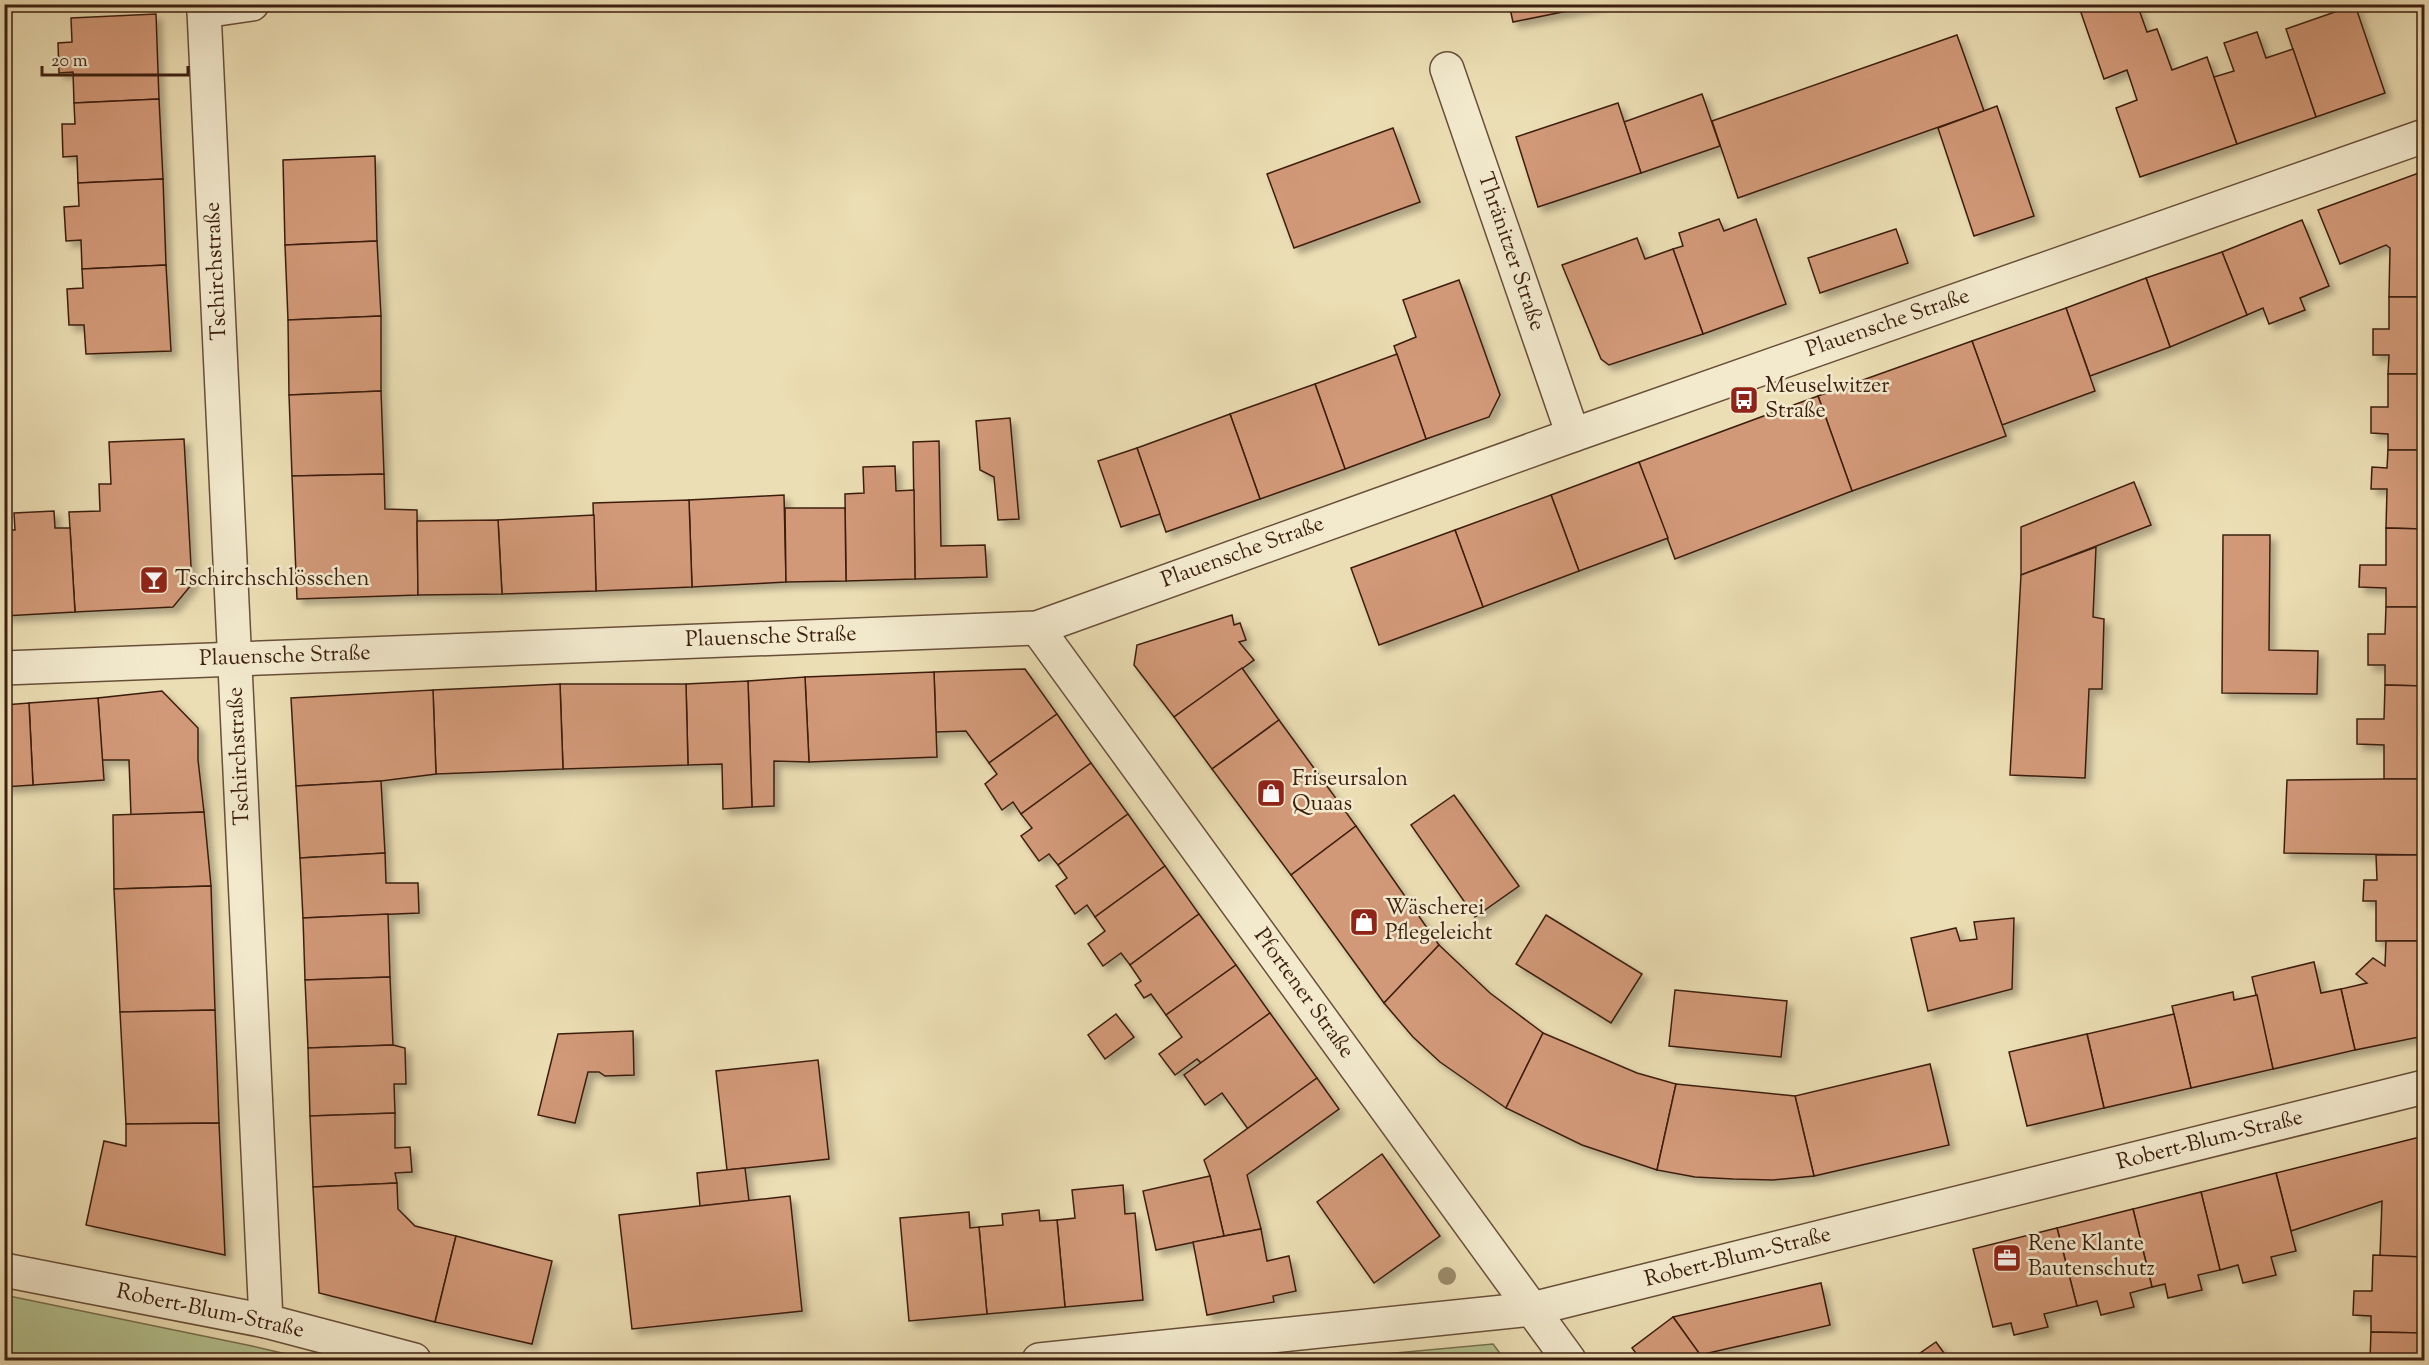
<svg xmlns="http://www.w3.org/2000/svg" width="2429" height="1365" font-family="'Sorts Mill Goudy',serif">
<defs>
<filter id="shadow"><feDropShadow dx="5.5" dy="5.5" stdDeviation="3" flood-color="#0004"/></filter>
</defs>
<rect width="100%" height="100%" fill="#ecdeb4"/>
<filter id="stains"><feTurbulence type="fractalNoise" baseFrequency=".00333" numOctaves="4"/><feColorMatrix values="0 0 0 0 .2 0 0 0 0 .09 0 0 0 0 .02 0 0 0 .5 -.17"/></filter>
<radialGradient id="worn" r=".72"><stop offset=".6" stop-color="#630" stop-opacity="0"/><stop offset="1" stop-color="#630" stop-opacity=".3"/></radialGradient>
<g fill="#b4c290" stroke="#787050" stroke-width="1.5">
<polygon points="4,1295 252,1346 312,1360 5,1360"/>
<polygon points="1493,1344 1505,1360 1319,1360"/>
</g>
<g fill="#d29978" stroke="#3c1f10" stroke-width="1.5" filter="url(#shadow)">
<polygon points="1509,4 1602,4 1513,22"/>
<polygon points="2078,4 2137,4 2147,32 2157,29 2172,70 2207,57 2237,144 2140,177 2116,108 2137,100 2127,70 2104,79"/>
<polygon points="2355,5 2385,93 2316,117 2286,29"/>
<polygon points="156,14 159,99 74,103 73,72 59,73 58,43 72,42 71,18"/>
<polygon points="2257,32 2266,58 2293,49 2316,117 2237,144 2214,77 2234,71 2224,43"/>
<polygon points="1957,35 1984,111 1738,198 1712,121"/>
<polygon points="1702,94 1720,146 1641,173 1624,122"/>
<polygon points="159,99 163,179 78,183 77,156 63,157 62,124 75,124 74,103"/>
<polygon points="1618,103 1641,173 1538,207 1516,137"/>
<polygon points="1997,106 2034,216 1974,236 1938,128"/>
<polygon points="1393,128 1420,202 1294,248 1267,174"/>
<polygon points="375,156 377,241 285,245 283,160"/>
<polygon points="2424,171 2424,297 2389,297 2390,248 2386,245 2340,264 2318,210"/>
<polygon points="163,179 166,265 82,269 81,240 66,241 64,207 79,206 78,183"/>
<polygon points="1719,219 1724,231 1756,219 1786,304 1703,334 1673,249 1683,246 1679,233"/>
<polygon points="2302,220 2329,286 2300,298 2305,310 2269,324 2263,308 2247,315 2222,252"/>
<polygon points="1896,229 1908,263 1820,293 1808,258"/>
<polygon points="1637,238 1645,259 1673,249 1703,334 1609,365 1601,359 1562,265"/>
<polygon points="377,241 381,316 288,320 285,245"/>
<polygon points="2222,252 2247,315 2170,347 2146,278"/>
<polygon points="166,265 171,351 86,354 84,325 69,325 67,289 83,288 82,269"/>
<polygon points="2146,278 2170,347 2090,376 2066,308"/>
<polygon points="1459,280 1500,395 1489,417 1426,439 1394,346 1416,337 1403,300"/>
<polygon points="2389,297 2424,297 2424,374 2388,374 2389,355 2373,355 2373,329 2389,329"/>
<polygon points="2066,308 2095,391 2002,425 1972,341"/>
<polygon points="381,316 381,391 289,395 288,320"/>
<polygon points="1972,341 2006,436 1852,491 1818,396"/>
<polygon points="1397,354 1426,439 1345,469 1315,384"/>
<polygon points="2388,374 2424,374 2424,450 2388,450 2388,434 2371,433 2371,407 2388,407"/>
<polygon points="1315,384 1345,469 1260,499 1230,414"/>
<polygon points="381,391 384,474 292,476 289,395"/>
<polygon points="1818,396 1852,491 1675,559 1639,462"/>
<polygon points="1230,414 1260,499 1166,532 1137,448"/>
<polygon points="1010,418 1019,519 998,520 994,477 980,470 976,421"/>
<polygon points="184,439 192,584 173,607 75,612 69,512 100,511 99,484 111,484 109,442"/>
<polygon points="939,441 941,546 985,545 987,577 915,579 913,442"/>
<polygon points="1137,448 1160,514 1121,527 1098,461"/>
<polygon points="2388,450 2424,450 2424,529 2386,528 2387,489 2371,489 2372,467 2387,468"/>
<polygon points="1639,462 1668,538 1579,571 1551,495"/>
<polygon points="895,466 896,491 914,490 915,579 846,581 845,494 864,493 863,467"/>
<polygon points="384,474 385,509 417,510 418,595 297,599 292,476"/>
<polygon points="2134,482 2151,525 2021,575 2021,527"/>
<polygon points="784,495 786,582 692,587 689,500"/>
<polygon points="1551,495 1579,571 1483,607 1455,530"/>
<polygon points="689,500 692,587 596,591 593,503"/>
<polygon points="785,508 845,508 846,581 786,582"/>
<polygon points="54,511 55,528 70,528 75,612 4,616 4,530 15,530 14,513"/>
<polygon points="594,515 596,591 502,594 498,520"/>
<polygon points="498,520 502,594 418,595 417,521"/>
<polygon points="2386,528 2424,529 2424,607 2386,607 2386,588 2359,587 2360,565 2386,565"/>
<polygon points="1455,530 1483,607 1379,645 1351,568"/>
<polygon points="2223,535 2270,535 2269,650 2318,651 2317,694 2222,693"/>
<polygon points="2096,547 2093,617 2104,619 2102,689 2089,689 2085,778 2010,775 2021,575"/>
<polygon points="2386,607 2424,607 2424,686 2385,685 2385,665 2368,665 2368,634 2385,634"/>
<polygon points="1232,615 1234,625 1240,623 1246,640 1239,642 1254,660 1174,717 1134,665 1137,645"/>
<polygon points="1242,668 1279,720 1212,769 1174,717"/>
<polygon points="1025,669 1057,714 989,763 966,731 936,732 934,672"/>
<polygon points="934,672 937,757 809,762 805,677"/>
<polygon points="805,677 809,762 774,761 774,806 752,807 748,681"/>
<polygon points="748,681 752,807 723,809 722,764 688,765 686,684"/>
<polygon points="560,684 686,684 688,765 563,769"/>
<polygon points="560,684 563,769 436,774 433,690"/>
<polygon points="2385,685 2424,686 2424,779 2384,779 2384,745 2357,744 2357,719 2384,719"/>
<polygon points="433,690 436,774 381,781 296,786 291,698"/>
<polygon points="162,691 198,728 198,760 204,812 131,815 129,760 102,760 98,698"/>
<polygon points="98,698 104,780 33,785 29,703"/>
<polygon points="29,703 33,785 4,787 4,705"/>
<polygon points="1057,714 1091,763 1021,814 1013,802 1002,810 985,784 997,774 989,763"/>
<polygon points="1279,720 1356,826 1291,875 1212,769"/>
<polygon points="1091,763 1128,814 1058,865 1049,854 1039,861 1021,836 1032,828 1021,814"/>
<polygon points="2384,779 2424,779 2424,855 2284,853 2287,780"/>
<polygon points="381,781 385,853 300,858 296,786"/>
<polygon points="1454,795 1519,886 1475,917 1411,825"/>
<polygon points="204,812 211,886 114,889 113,815"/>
<polygon points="1128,814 1165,866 1095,917 1087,905 1075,914 1056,886 1067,878 1058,865"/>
<polygon points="1356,826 1439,945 1384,1003 1291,875"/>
<polygon points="385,853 386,883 418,883 419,913 303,918 300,858"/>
<polygon points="2376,855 2424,855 2424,941 2376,941 2376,901 2363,901 2364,880 2377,880"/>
<polygon points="1165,866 1199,914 1130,965 1121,953 1103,966 1088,944 1105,931 1095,917"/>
<polygon points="211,886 215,1010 120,1012 114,889"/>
<polygon points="388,914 390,977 305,980 303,918"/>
<polygon points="1199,914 1236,965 1166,1015 1151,994 1144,998 1135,985 1141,981 1130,965"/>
<polygon points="1546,915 1642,974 1611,1023 1516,964"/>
<polygon points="2014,918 2012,989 1928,1011 1911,938 1956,928 1960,941 1977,939 1974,922"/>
<polygon points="2386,941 2424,941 2424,1036 2355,1050 2341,989 2367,983 2356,974 2373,958 2385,966"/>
<polygon points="1439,945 1490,993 1543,1033 1506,1108 1440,1062 1413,1037 1384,1003"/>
<polygon points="2314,962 2321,993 2341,989 2355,1050 2273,1069 2252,977"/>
<polygon points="1236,965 1270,1013 1201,1063 1197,1059 1175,1075 1159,1054 1182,1037 1166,1015"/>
<polygon points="390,977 393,1045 308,1048 305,980"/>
<polygon points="1675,990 1787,1001 1781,1057 1669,1046"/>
<polygon points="2233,992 2234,1000 2257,995 2273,1069 2191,1088 2172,1006"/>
<polygon points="215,1010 219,1123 126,1124 120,1012"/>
<polygon points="1270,1013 1317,1078 1248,1129 1222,1093 1205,1105 1184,1075"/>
<polygon points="1116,1014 1134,1037 1105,1059 1088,1035"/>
<polygon points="2174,1014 2191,1088 2104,1108 2087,1034"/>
<polygon points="633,1031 634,1075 605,1076 599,1072 588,1072 575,1123 538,1115 558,1034"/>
<polygon points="1543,1033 1637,1073 1676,1084 1657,1170 1582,1145 1506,1108"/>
<polygon points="2087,1034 2104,1108 2027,1126 2009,1052"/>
<polygon points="393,1045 405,1048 406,1084 394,1084 395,1113 310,1116 308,1048"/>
<polygon points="818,1060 829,1159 727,1170 716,1071"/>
<polygon points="1930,1064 1949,1145 1814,1176 1795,1096"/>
<polygon points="1317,1078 1339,1109 1247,1175 1261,1229 1224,1236 1210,1176 1204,1160"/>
<polygon points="1676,1084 1795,1096 1814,1176 1773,1180 1733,1179 1695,1177 1657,1170"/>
<polygon points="395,1113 395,1148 410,1147 412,1172 395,1173 397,1183 313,1187 310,1116"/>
<polygon points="219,1123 225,1255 86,1225 104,1141 126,1146 126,1124"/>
<polygon points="2424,1136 2424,1257 2380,1256 2382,1201 2291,1231 2276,1173"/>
<polygon points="1382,1154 1440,1236 1374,1283 1317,1202"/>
<polygon points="745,1168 749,1201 700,1206 697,1173"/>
<polygon points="2276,1173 2296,1251 2271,1257 2276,1275 2243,1283 2238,1265 2220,1270 2201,1192"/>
<polygon points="1210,1176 1224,1236 1156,1250 1143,1191"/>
<polygon points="397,1183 398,1209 415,1226 456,1236 435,1322 319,1293 313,1187"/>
<polygon points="1123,1185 1125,1214 1135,1213 1143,1300 1065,1307 1057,1220 1075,1218 1072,1190"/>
<polygon points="2201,1192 2220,1270 2198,1275 2202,1290 2168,1298 2165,1284 2152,1287 2133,1209"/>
<polygon points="790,1196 802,1311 632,1329 619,1215"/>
<polygon points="2133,1209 2152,1287 2130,1293 2134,1307 2101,1315 2097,1301 2077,1306 2057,1228"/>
<polygon points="1039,1210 1040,1221 1057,1220 1065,1307 987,1314 979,1227 1003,1225 1002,1214"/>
<polygon points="969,1212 970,1228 979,1227 987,1314 909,1321 900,1218"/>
<polygon points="2057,1228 2077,1306 2044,1314 2048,1327 2014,1335 2011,1323 1993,1327 1973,1249"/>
<polygon points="1261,1229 1267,1261 1289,1256 1296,1291 1273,1296 1274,1302 1207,1315 1193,1242"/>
<polygon points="456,1236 552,1261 532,1344 435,1322"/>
<polygon points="2373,1255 2424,1257 2424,1333 2371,1332 2371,1316 2353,1315 2354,1291 2372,1291"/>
<polygon points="1821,1283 1830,1325 1700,1355 1673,1317"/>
<polygon points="1673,1317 1704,1360 1641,1360 1632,1348"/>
<polygon points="2371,1332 2424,1333 2424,1360 2370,1360"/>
<polygon points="1936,1342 1949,1360 1910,1360"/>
</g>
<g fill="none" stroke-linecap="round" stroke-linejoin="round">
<g stroke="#684f39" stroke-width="36">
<g id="minor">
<polyline points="206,4 204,11 266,1321"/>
<polyline points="204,11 252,4"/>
<polyline points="1447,69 1573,435"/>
<polyline points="1037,628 1569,1360"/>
<polyline points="4,668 1037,628 1573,435 2424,136"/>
<polyline points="4,1270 266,1321 414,1360"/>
<polyline points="1039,1360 1532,1309 2424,1087"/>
</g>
</g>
<use href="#minor" stroke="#f3eace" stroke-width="33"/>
</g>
<circle fill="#9c8c6b" cx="1447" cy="1276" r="9"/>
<defs>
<g id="bus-square" transform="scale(1.5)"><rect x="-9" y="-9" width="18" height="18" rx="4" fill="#8f2418" stroke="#f3eace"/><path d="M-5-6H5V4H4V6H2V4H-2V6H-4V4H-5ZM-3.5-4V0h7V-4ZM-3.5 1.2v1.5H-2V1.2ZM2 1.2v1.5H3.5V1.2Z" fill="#fff"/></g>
<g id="bar-square" transform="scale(1.5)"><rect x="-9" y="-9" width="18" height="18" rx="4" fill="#8f2418" stroke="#f3eace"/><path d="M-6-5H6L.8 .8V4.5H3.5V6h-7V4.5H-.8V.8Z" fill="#fff"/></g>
<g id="shop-square" transform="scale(1.5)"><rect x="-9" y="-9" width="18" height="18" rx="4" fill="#8f2418" stroke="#f3eace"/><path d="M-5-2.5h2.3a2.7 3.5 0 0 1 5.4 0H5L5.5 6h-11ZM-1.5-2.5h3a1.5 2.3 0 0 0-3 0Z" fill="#fff"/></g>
<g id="office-square" transform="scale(1.5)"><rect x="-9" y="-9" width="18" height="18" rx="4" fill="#8f2418" stroke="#f3eace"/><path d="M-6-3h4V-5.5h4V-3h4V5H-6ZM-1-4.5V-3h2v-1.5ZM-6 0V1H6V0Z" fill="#fff"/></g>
</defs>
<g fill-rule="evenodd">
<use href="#bus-square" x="1744" y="400"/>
<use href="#bar-square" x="154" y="580"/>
<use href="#shop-square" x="1271" y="793"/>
<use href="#shop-square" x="1364" y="922"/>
<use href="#office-square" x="2007" y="1258"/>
</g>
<g text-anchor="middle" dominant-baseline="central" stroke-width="5" stroke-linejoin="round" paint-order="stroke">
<g font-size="22" fill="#3c1f10" stroke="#f3eace">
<text transform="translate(1510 252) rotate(71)">Thränitzer Straße</text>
<text transform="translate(217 271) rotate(-93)">Tschirchstraße</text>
<text transform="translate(1888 324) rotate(-19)">Plauensche Straße</text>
<text transform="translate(1243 553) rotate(-20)">Plauensche Straße</text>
<text transform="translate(771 638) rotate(-2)">Plauensche Straße</text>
<text transform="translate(285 657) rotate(-2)">Plauensche Straße</text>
<text transform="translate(240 756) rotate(-93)">Tschirchstraße</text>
<text transform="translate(1303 994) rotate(54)">Pfortener Straße</text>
<text transform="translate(2210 1141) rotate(-14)">Robert-Blum-Straße</text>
<text transform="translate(1738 1258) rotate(-14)">Robert-Blum-Straße</text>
<text transform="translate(210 1312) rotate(12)">Robert-Blum-Straße</text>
</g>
<g font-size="22" fill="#3c1f10" stroke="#f3eace" text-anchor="start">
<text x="1765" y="387">Meuselwitzer<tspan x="1765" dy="25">Straße</tspan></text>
<text x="175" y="580">Tschirchschlösschen</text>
<text x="1292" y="780">Friseursalon<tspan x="1292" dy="25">Quaas</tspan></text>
<text x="1385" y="909">Wäscherei<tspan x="1385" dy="25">Pflegeleicht</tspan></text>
<text x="2028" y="1245">Rene Klante<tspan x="2028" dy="25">Bautenschutz</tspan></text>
</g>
</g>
<rect width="2429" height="1365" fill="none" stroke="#ecdeb4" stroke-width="24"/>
<rect x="6" y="6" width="2417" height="1353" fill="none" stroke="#3c1f10" stroke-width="3"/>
<rect x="12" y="12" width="2405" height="1341" fill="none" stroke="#3c1f10" stroke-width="1.5"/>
<path d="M42 66v9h146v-9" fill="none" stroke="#3c1f10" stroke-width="3"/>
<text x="51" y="66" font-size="18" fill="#3c1f10" stroke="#f3eace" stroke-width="4.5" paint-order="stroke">20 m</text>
<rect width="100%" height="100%" filter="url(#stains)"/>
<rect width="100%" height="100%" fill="url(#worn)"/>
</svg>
